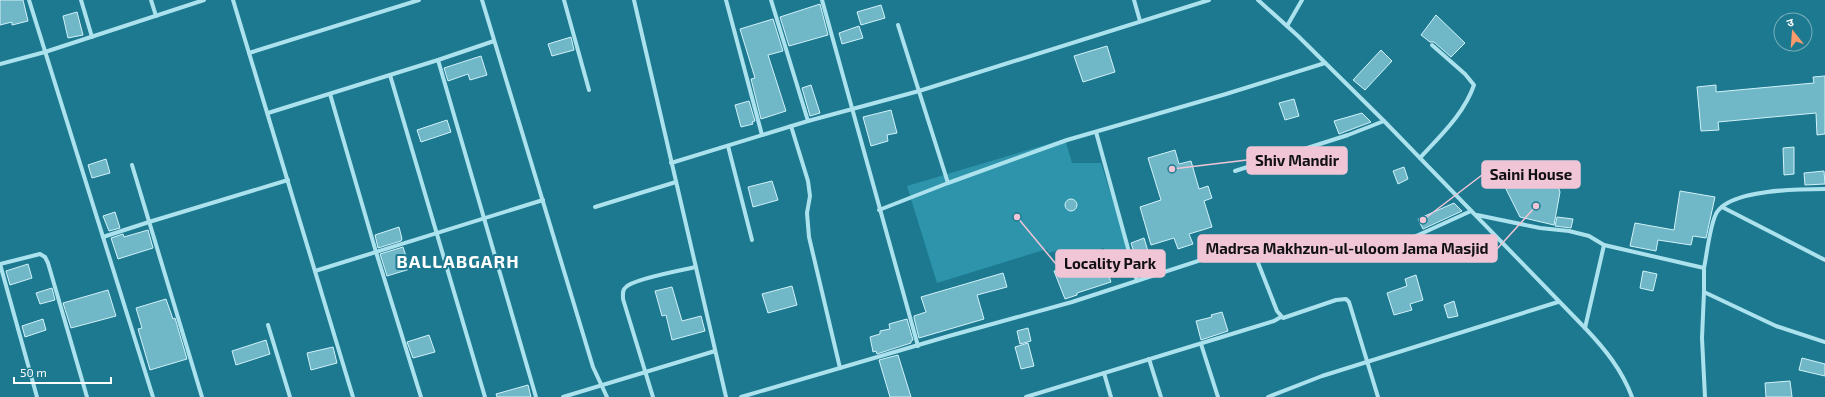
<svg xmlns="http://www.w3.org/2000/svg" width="1825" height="397" font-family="'Exo 2','Noto Sans Devanagari',sans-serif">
<rect width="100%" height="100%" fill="#1d798f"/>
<polygon fill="#2d94ab" points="1065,139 1072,163 1101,163 1134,269 1112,276 1104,248 1081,255 1080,252 1061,258 1059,250 1048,253 1047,249 937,283 907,186"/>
<g fill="#70b7c7" stroke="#d1f2fa">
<polygon points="0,0 23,0 28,21 12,25 12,22 0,25"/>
<polygon points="820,4 828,35 789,46 780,17"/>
<polygon points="881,5 885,18 861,25 857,12"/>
<polygon points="77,12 83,35 68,38 63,16"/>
<polygon points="1436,15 1465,43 1451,57 1434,42 1430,42 1421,35"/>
<polygon points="773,19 783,51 768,55 786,111 761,119 751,79 755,78 740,29"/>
<polygon points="859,26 863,38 842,44 839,33"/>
<polygon points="571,37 574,50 552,56 548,44"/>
<polygon points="1107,46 1115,72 1083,82 1074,56"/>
<polygon points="1381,50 1392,61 1365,90 1353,80"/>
<polygon points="481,56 487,75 470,80 468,74 448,81 444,68"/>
<polygon points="1825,76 1825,134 1817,135 1816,113 1718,122 1719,130 1701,131 1697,87 1716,85 1716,92 1814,83 1813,77"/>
<polygon points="811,85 820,113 810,116 802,88"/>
<polygon points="1294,99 1299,116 1285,120 1279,103"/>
<polygon points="749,101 755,121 752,122 753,124 741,127 735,105"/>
<polygon points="891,110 897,133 887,135 888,141 871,146 863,117"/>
<polygon points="1362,113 1371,122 1339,134 1334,121"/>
<polygon points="447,120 451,132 421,142 417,130"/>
<polygon points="1794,147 1794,174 1784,175 1783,148"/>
<polygon points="1175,150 1179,164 1191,161 1199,189 1208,186 1212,198 1204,201 1212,227 1189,234 1193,244 1178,249 1174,238 1151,245 1140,207 1161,200 1148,158"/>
<polygon points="106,159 110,173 92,178 88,165"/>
<polygon points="1404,167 1408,179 1398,184 1393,171"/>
<polygon points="1552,169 1560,192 1554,225 1520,217 1503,183"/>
<polygon points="1824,171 1825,184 1805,185 1804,173"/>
<polygon points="772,181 778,200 753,207 748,187"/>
<polygon points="1680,191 1715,197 1706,238 1693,236 1691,245 1658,240 1656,251 1630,246 1635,223 1674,230"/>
<circle cx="1071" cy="205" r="6"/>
<polygon points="1454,203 1462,211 1423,229 1418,219"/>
<polygon points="115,212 120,228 109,231 103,216"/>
<polygon points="1557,217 1573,219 1571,228 1555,226"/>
<polygon points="399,227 402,239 401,241 378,248 375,235"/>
<polygon points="148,230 153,248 118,259 111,238 123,234 124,237"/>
<polygon points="1144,238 1151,261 1138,265 1131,243"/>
<polygon points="403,247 410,269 387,276 380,254"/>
<polygon points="1103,259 1111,282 1077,293 1077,295 1065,299 1054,271 1059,270 1057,266 1067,263 1069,270"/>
<polygon points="28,264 32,278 10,285 6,271"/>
<polygon points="1643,271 1657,274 1653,291 1640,288"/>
<polygon points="1003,273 1007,287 977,295 984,319 919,338 914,318 914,316 926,312 921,297"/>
<polygon points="1416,275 1423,300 1410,304 1412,310 1394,315 1387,293 1407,286 1405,279"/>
<polygon points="792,286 797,305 768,313 762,294"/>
<polygon points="672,287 682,321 701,316 705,331 672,340 666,315 662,316 655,291"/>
<polygon points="52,288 55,300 40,304 36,293"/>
<polygon points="108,290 116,316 71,328 63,303"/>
<polygon points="166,299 173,319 175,318 187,359 150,370 138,329 142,328 136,308"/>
<polygon points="1454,301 1458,316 1448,318 1444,305"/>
<polygon points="1222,312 1228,331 1201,340 1196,321 1212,317 1211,315"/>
<polygon points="43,319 46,330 25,337 22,326"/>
<polygon points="907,319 913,340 911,341 911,343 877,354 876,351 873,352 870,337 880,334 880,331 890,329 889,324"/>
<polygon points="1028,328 1031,341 1020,344 1017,331"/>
<polygon points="429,335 435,352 413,358 407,342"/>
<polygon points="266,340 270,354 236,365 232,351"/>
<polygon points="1028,343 1034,366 1021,369 1015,347"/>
<polygon points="333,347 337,363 311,370 307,353"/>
<polygon points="898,355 911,397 890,397 879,360"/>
<polygon points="1802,358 1825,364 1825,376 1799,370"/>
<polygon points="1790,381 1792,397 1766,397 1765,383"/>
<polygon points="528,385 531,397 497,397 496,394"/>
</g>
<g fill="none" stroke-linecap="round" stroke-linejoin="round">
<g stroke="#ace2ed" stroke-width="4">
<polyline points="29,0 153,397"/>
<polyline points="81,0 92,37"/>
<polyline points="151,0 156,16"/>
<polyline points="233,0 353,397"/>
<polyline points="482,0 593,367 607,397"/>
<polyline points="564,0 589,90"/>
<polyline points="634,0 726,397"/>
<polyline points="726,0 762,135"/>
<polyline points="771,0 808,121"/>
<polyline points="822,0 918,346"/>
<polyline points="1134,0 1140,21"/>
<path d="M1258,0L1298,36L1384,121L1585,328C1605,349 1622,370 1632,397"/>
<polyline points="898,25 948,183"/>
<polyline points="1287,26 1302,0"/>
<polyline points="249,53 419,0"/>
<polyline points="438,60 536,397"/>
<polyline points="0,64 45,52 204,0"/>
<polyline points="390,75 485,397"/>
<polyline points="330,94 376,252 421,397"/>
<polyline points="268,113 438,60 494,41"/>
<polyline points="791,126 808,181 810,196 807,213 809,237 840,368"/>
<polyline points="1096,132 1137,281"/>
<polyline points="728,146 752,240"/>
<path d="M1420,158C1440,136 1464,114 1474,85L1465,74L1432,45"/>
<polyline points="671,163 808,121 919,91 1209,0"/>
<polyline points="132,165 202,397"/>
<polyline points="1235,171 1348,135 1384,121"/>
<polyline points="595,207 676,182"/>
<polyline points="1722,207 1825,260"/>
<polyline points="879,210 948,183 1067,140 1226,94 1325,63"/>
<polyline points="1477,215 1540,228 1569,231 1589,236 1604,245 1704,268 1704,292 1776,326 1825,342"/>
<polyline points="103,237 149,222 288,180"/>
<polyline points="1414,237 1471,211"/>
<polyline points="0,264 40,254 45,257 48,263 87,397"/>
<polyline points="0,264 37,397"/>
<path d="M1704,268C1707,254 1710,223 1717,212C1732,189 1800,189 1825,189"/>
<polyline points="315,271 543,200"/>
<polyline points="1704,292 1702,338 1705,397"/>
<polyline points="268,325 290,397"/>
<polyline points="1585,328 1604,245"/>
<polyline points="1201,344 1218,397"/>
<polyline points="1149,359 1161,397"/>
<polyline points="1104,373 1111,397"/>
<polyline points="563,397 715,351"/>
<path d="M653,397L623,299C623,294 622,290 626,287C633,279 682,270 696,267"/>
<polyline points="741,397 949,336 1072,302 1241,247 1250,248 1255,255 1277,311 1283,318 1336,300 1346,299 1349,302 1378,397"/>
<polyline points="1026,397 1248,329 1274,321 1281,317"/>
<polyline points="1268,397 1322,376 1558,302"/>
</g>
</g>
<g text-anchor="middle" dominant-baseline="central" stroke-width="4" stroke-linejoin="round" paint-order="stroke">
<g font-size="18" font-weight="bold" letter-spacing="1" fill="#fff" stroke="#1d798f">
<text x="458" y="261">BALLABGARH</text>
</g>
</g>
<path fill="none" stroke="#f0c5d6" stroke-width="1.5" d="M1172 169L1247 160M1423 220L1482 175M1536 206L1497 249M1017 217L1056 264"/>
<g fill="#f0c5d6" stroke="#1d798f" stroke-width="1.5">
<circle cx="1172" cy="169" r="4"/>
<circle cx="1423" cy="220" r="4"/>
<circle cx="1536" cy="206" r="4"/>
<circle cx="1017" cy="217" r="4"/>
</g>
<g fill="#f0c5d6" stroke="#f0c5d6" stroke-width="1.5">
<rect x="1247" y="147" width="100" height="27" rx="4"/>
<rect x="1482" y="161" width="98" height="27" rx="4"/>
<rect x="1198" y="235" width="299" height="27" rx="4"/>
<rect x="1056" y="250" width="109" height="27" rx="4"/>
</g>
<g font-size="15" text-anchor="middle" font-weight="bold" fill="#111">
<text x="1297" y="166">Shiv Mandir</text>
<text x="1531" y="180">Saini House</text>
<text x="1347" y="254">Madrsa Makhzun-ul-uloom Jama Masjid</text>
<text x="1110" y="269">Locality Park</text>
</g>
<g transform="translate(1793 32) rotate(343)"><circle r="19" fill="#1d798f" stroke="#77afbc"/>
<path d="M0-3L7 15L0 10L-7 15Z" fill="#fd9c6a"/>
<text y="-6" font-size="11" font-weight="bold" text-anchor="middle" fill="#ffffff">उ</text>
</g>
<path d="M14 377v6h97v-6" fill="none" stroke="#ffffff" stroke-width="2"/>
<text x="20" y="377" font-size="12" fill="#ffffff" stroke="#1d798f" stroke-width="3" paint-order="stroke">50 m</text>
</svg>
